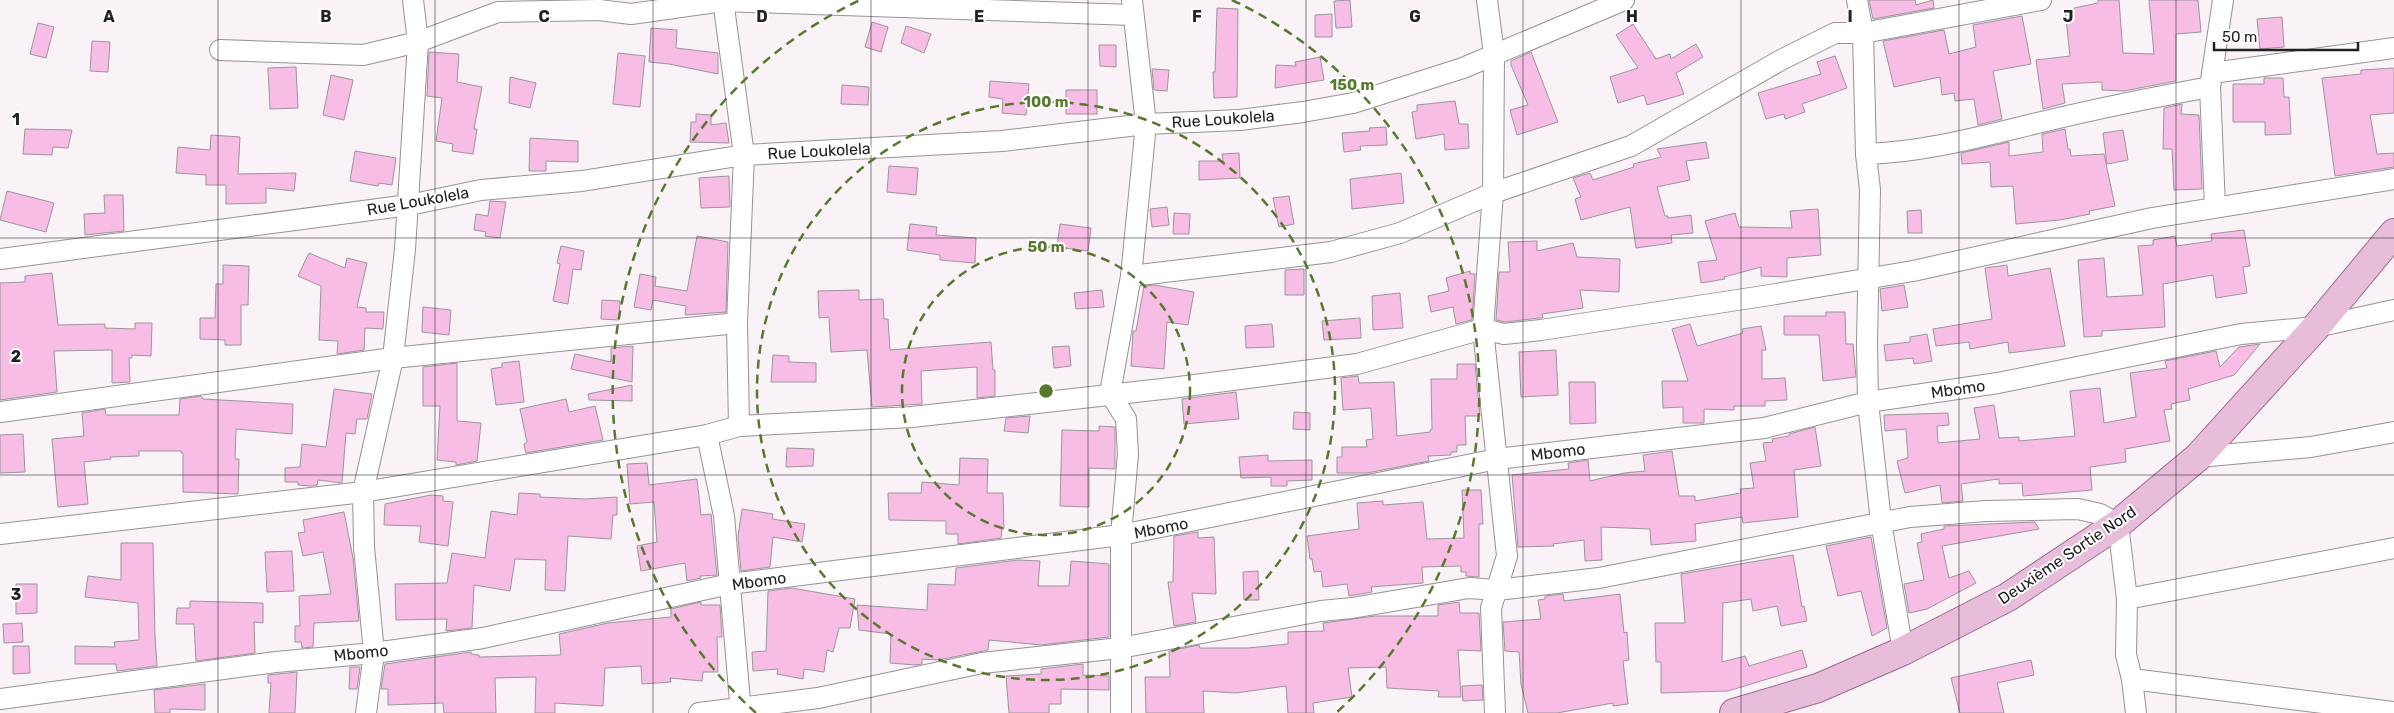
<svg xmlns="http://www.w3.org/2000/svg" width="2394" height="713" font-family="Rubik,sans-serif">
<rect width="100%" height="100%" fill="#f9f2f6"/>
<g fill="#f7bde4" stroke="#9c969a">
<polygon points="1350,0 1352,27 1336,28 1334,1"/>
<polygon points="1869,0 1915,0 1916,5 1933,0 1934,8 1873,19"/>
<polygon points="2098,0 2119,0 2123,53 2154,54 2149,0 2198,0 2201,32 2176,34 2176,81 2124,91 2102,90 2102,82 2062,84 2065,103 2043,109 2036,60 2070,56 2065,10 2098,3"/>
<polygon points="1217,8 1238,9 1237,97 1214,98 1213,72 1215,72"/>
<polygon points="1332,14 1332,37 1315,37 1315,15"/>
<polygon points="2022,16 2031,64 1993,71 2002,119 1978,125 1974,99 1955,101 1954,93 1942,95 1940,77 1894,87 1883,41 1944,30 1949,54 1976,47 1973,25"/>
<polygon points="2282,17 2284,47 2260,49 2257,19"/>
<polygon points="872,22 888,27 881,52 865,47"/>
<polygon points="38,23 54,27 46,58 30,54"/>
<polygon points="1633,24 1656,59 1670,54 1671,59 1696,44 1703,57 1676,73 1684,94 1647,105 1644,95 1618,103 1610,77 1638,68 1616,35"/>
<polygon points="906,26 931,34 924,53 901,43"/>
<polygon points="651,28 677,30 676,48 718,53 718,74 669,64 649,62"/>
<polygon points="92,41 110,42 108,72 90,71"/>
<polygon points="1099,45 1116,45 1116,67 1100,66"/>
<polygon points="429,52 459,54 457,82 482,87 474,129 477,129 473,154 452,151 453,144 436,141 442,98 427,96"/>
<polygon points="1531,52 1558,122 1517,135 1510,110 1528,105 1511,65 1511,61"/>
<polygon points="618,53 645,56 640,107 613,104"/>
<polygon points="1835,56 1847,88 1802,104 1805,112 1785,119 1784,114 1766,119 1758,93 1821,74 1817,62"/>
<polygon points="1320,57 1324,80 1275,88 1276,65 1296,66 1295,62"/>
<polygon points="296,67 298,108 270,109 268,68"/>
<polygon points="2394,68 2394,113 2370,115 2377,154 2394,153 2394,167 2335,176 2322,78 2361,74 2361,70"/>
<polygon points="1152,69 1169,70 1167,91 1154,90"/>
<polygon points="331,75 353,80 344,120 323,115"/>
<polygon points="510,77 536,83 530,108 509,103"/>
<polygon points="2264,78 2283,78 2284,97 2289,97 2291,134 2265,135 2265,122 2233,122 2233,84 2264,84"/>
<polygon points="990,81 1029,84 1026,115 1002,113 1003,99 989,97"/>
<polygon points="842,85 869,87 868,105 841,104"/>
<rect x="1066" y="90" width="31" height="24"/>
<polygon points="1455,101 1459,124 1468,124 1469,148 1445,150 1444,134 1416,139 1412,112 1417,111 1417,105"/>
<polygon points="2182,104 2181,114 2199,115 2202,189 2174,190 2172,149 2163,149 2164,108"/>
<polygon points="696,114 711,115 711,125 726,123 729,143 690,142 691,122 696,122"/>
<polygon points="1386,127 1387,145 1360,146 1361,150 1344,152 1342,133 1370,131 1369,128"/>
<polygon points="25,129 72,130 68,148 53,147 52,155 23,154"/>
<polygon points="2065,129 2068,149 2070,149 2071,156 2104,154 2115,206 2089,211 2090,214 2060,220 2016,224 2013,186 1991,187 1990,162 1962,164 1961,153 2009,142 2009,156 2043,152 2042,134"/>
<polygon points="2123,130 2128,160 2107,164 2103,133"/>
<polygon points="211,135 240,137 238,174 296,173 294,191 266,188 266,203 226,204 226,185 206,185 206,175 176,173 178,147 210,150"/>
<polygon points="530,138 578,141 578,162 546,161 546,171 529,171"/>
<polygon points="1706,142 1709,158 1686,161 1690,180 1657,187 1665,216 1668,216 1668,218 1691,215 1693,233 1671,235 1672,243 1636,248 1630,207 1581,220 1575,199 1581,197 1573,178 1590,173 1593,180 1634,167 1633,164 1661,157 1657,149"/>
<polygon points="355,151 396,158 392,185 379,183 378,186 350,181"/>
<polygon points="1239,153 1240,178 1199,180 1199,161 1223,161 1222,154"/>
<polygon points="889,166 918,168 916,195 887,192"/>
<polygon points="1401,173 1404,203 1352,209 1350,179"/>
<polygon points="729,176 730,207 701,208 699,178"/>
<polygon points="7,191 54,203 46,232 0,220"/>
<polygon points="104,195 123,195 124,231 85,235 84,214 105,213"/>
<polygon points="1289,196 1294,224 1279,227 1273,198"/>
<polygon points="490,201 506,202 500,238 485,236 486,232 474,230 476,214 488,216"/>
<polygon points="1167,207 1169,225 1152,227 1150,209"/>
<polygon points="1818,209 1821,255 1787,258 1787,277 1761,276 1761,267 1724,277 1725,279 1701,283 1698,262 1717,260 1705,221 1735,213 1739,227 1792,228 1790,211"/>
<polygon points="1921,210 1922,233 1908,233 1907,211"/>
<polygon points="1174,213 1190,214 1189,234 1173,234"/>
<polygon points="910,224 937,227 936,235 976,238 975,263 940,260 940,255 907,250"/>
<polygon points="1060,224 1091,228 1088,251 1057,247"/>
<polygon points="2244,230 2250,266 2243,267 2247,293 2216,298 2213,275 2163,284 2165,327 2102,331 2102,336 2084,337 2078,260 2104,258 2107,297 2143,295 2138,246 2153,245 2153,240 2175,236 2177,246 2212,241 2211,234"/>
<polygon points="697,236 728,242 726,312 685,315 686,306 653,300 651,310 634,307 640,274 656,277 655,286 687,291"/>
<polygon points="1537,241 1537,251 1573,243 1577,257 1620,259 1619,292 1580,290 1583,308 1542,314 1543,318 1539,318 1505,322 1496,320 1499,272 1510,272 1508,242"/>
<polygon points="561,246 584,251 581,270 573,269 568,304 553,301 560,264 557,263"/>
<polygon points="309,253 345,268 347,258 367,263 357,307 366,308 366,312 384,312 383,329 365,328 364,350 337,354 338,341 319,340 321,286 298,276"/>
<polygon points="223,265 249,266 248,305 241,305 241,345 225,345 225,340 200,339 200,318 215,318 216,284 223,284"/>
<polygon points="2007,265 2008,276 2050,268 2065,346 2009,353 2008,342 1970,349 1969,342 1936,346 1933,329 1992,319 1985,268"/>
<polygon points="1304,269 1304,295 1285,295 1285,270"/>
<polygon points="1470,271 1470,274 1475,274 1472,320 1456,324 1453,307 1431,312 1428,296 1449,291 1446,278"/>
<polygon points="52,273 58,325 105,324 105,328 135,329 135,323 152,323 151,356 132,355 132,358 129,358 130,382 112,383 112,350 54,351 57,392 0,400 0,283 25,282 25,276"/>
<polygon points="1155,285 1194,292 1188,325 1167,322 1164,369 1131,366 1133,331 1136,331 1144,286"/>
<polygon points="1904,285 1908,307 1882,311 1880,289"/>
<polygon points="859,290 859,300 883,299 884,319 888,319 890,350 991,342 993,370 995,370 995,396 977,398 977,367 921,371 922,404 872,407 867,350 831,352 829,317 819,318 818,291"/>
<polygon points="1102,290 1104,307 1076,309 1074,293"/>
<polygon points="1400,293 1403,328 1373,330 1372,296"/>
<polygon points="602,300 620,301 619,320 601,319"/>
<polygon points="423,307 451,310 449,335 422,332"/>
<polygon points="1826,312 1845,312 1846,344 1853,344 1856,377 1823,381 1819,335 1784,335 1784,316 1826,316"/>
<polygon points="1360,318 1361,338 1324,340 1322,321"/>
<polygon points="1272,324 1274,347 1246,348 1245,326"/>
<polygon points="1690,324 1697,346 1743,333 1742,329 1761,326 1766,350 1762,350 1762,379 1785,378 1787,400 1765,401 1765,406 1734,406 1734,410 1704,409 1704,423 1683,423 1683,407 1663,408 1662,381 1688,381 1672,329"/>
<polygon points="1927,334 1932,361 1914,364 1913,358 1886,361 1884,345 1910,342 1910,337"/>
<polygon points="2260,344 2234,375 2188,389 2190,400 2171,404 2172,409 2164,410 2170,441 2125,449 2126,462 2090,467 2092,490 2023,496 2022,483 1999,484 1999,479 1961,484 1963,501 1942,503 1940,485 1905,493 1897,461 1908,458 1906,429 1885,431 1884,415 1948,413 1949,425 1937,426 1938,443 1980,439 1974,408 1994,405 1999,438 2019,437 2019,441 2075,436 2070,391 2100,388 2104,423 2136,417 2130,373 2167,368 2165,361 2216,351 2220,367 2239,347"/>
<polygon points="633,346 632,382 571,369 575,354 611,362 611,348"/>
<polygon points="1069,346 1071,366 1054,368 1052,347"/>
<polygon points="1556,350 1558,395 1521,397 1519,352"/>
<polygon points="773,355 789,356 789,362 816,363 816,382 771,382"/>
<polygon points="519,361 524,402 496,405 491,369 502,367 502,363"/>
<polygon points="457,363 457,421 481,423 477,461 456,465 456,462 437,460 440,406 423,406 423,367"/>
<polygon points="1457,364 1475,364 1480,416 1465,416 1466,445 1457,445 1457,452 1451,452 1451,455 1428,456 1429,461 1367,473 1337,473 1337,457 1342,457 1342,447 1367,447 1366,440 1373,439 1371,408 1343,410 1341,378 1358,376 1359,383 1394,382 1397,436 1430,432 1430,430 1432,429 1431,379 1457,379"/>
<polygon points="1569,382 1595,382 1596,423 1570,424"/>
<polygon points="632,385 632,401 589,400 588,394"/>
<polygon points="334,389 372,394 367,419 357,419 355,434 346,433 342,483 318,480 317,485 311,486 298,485 298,482 285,482 285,468 300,467 302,444 326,447"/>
<polygon points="1236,392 1239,419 1184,424 1182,399"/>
<polygon points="201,396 203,399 293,404 292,434 236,429 235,459 239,459 238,494 183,492 183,453 181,453 181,451 139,451 139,456 110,457 111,459 84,462 88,504 58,507 52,439 84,436 82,413 105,409 106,415 179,415 180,399"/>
<polygon points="566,399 569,412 595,406 603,440 526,453 524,444 527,442 520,409"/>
<polygon points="1294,412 1310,413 1310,430 1293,429"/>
<polygon points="1030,416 1028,433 1004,431 1006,418"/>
<polygon points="1099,426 1115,427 1115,469 1089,468 1089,507 1060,506 1062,430 1099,431"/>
<polygon points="1815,427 1821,466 1794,470 1798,517 1743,523 1742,517 1695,524 1696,541 1651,545 1650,529 1601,527 1602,560 1585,561 1584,540 1553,544 1554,546 1518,547 1512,475 1569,469 1568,463 1588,460 1590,481 1624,473 1645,471 1643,455 1672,451 1679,496 1695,496 1695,501 1741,493 1740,489 1754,488 1750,463 1766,461 1763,443 1773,442 1772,439 1789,436 1789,434"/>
<polygon points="23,434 25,472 0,473 0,435"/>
<polygon points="787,448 814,449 813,466 786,467"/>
<polygon points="1268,455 1268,461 1312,460 1312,480 1287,481 1287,486 1271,486 1271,477 1241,478 1239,457"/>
<polygon points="960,458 988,459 987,493 1003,493 1004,529 1002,529 1001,538 958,544 958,534 946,534 946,521 889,520 888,493 921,493 922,482 959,485"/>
<polygon points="647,463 649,485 697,479 701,515 711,514 717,575 700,576 701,578 687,581 685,563 641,571 637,546 657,542 654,502 630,504 627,464"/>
<polygon points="1462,490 1481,490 1483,524 1479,524 1479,577 1466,576 1466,572 1461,572 1461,566 1422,567 1423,583 1371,587 1372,592 1349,596 1347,584 1323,587 1321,571 1314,572 1312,559 1310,559 1307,536 1359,529 1357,503 1383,501 1383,505 1423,502 1427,539 1464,538"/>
<polygon points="519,493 540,494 540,497 586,499 617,497 617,515 613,515 611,539 568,536 565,591 545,590 546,560 515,559 510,591 474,585 472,628 446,631 447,619 396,620 395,584 447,583 452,553 485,558 491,511 517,515"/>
<polygon points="431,495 443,496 443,501 453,502 448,546 419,542 421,526 384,525 385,504"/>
<polygon points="742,509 773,514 772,519 805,524 802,542 773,537 770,567 741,571 738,536"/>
<polygon points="344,512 353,558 359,621 314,623 313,647 302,648 301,642 295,642 295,626 300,626 299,596 331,594 323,552 303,556 298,533 305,532 303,520"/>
<polygon points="2035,522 2039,529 1942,546 1949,578 1969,571 1976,583 1927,609 1909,613 1904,584 1924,580 1917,543 1922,542 1921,534 1944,529 1944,526"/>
<polygon points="1198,532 1198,538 1214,537 1216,594 1192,593 1196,622 1174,626 1168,582 1173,582 1174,536"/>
<polygon points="1871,537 1887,628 1872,636 1861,591 1838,596 1826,546"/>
<polygon points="121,543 153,543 155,636 157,666 117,671 116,664 75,664 75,646 115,647 114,642 139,640 138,603 85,597 88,576 121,580"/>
<polygon points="292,551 294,591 267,592 265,552"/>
<polygon points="1793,555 1802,607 1804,606 1807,621 1781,626 1777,606 1753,611 1751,599 1723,603 1722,662 1745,656 1749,666 1802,650 1807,667 1728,691 1661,693 1661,662 1656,662 1655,623 1685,623 1681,574"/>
<polygon points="1018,560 1040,561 1038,586 1069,586 1071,561 1109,564 1109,637 1041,645 989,640 988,650 938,660 922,659 922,664 915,665 890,663 891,634 859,630 857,605 927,610 928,584 955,585 956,568"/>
<polygon points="1258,571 1259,600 1244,600 1243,572"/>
<polygon points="16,584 37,584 37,613 16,614"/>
<polygon points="792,588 855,599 850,628 839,628 833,652 827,650 824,672 804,669 803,679 777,674 778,669 753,671 752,652 766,651 768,591"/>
<polygon points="1563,594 1564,601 1620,594 1624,633 1627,632 1629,660 1623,661 1628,704 1613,706 1613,703 1557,713 1528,713 1521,684 1519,652 1505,651 1503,622 1541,619 1538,600 1545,599 1545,596"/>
<polygon points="190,601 263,603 263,623 254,622 255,653 196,661 194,624 176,624 177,608 190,608"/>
<polygon points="701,602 701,605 720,605 722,637 717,637 718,672 703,672 702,681 670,678 671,682 642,684 641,666 605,668 603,706 555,703 555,713 535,713 536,677 495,678 496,713 444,713 443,703 388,705 388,689 381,689 385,664 471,652 471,654 479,655 479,657 561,655 559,634 608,623 671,617 671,609"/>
<polygon points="1459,602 1460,613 1479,613 1481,651 1458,650 1461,697 1438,697 1439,691 1387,688 1386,667 1348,668 1352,697 1313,703 1314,713 1288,713 1286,686 1236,693 1203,691 1204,713 1146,713 1145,677 1170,677 1169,651 1199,645 1200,648 1248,648 1288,644 1288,632 1324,631 1323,623 1375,616 1438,616 1438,605"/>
<polygon points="22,623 23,642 4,643 3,624"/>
<polygon points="13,646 29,646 30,673 13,674"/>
<polygon points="2031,660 2034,675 1997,683 2004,713 1960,713 1951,678"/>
<polygon points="1083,664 1083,675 1109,676 1109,690 1061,689 1061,704 1049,704 1049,713 1009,713 1006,676 1041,674 1041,669"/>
<polygon points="350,667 360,667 357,689 349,689"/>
<polygon points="297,672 295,713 269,713 271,683 268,683 268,675"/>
<polygon points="205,684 205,710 170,709 170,713 155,713 154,690"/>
<polygon points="1482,685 1483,700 1463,701 1462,686"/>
</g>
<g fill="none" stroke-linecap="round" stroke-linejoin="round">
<g stroke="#989196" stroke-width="22">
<g id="minor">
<polyline points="723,0 744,155 737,323 739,426"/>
<polyline points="1487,0 1494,54 1493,193 1483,329 1507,556 1491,608 1495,713"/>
<polyline points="1857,0 1863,33 1866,154 1870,190 1867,343 1868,402 1881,522 1903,651"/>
<polyline points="220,50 363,55 418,42 498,12 599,10 631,14 723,1 1133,15"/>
<polyline points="2212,73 2394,48"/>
<path d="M1866,154C1927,152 1986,135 2046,121C2100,108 2155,97 2210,87"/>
<polyline points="2215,207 2210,87 2223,0"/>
<polyline points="0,259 409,205 481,190 582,181 744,155 1002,141 1146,124 1240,120 1303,112 1353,103 1463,68 1624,0"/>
<polyline points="1131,276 1331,252 1400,233 1493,193 1631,146 1781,60 1835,33 1863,33 2041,0"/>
<polyline points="0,412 393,358 737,323"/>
<polyline points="707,435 724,516 741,713"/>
<polyline points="2198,457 2311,447 2394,432"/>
<polyline points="0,534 363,492 707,435 739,426 912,417 1171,388 1357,364 1483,329 1504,334 1541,330 1770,295 1913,271 2152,218 2394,179"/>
<polyline points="2127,599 2394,548"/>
<polyline points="2132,679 2136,713"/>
<polyline points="0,699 276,662 374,653 483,638 730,584 1121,535 1497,459 1764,428 1868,402 1998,383 2241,334 2316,327 2394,310"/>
<polyline points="366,713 374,653 364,547 363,492 393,358 405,249 418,42 413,0"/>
<polyline points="699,713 818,698 982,663 1120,648 1321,611 1352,608 1469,588 1497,590 1599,578 1910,517 1986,511 2078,509 2100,514 2118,524 2127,599 2126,655 2132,679 2394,712"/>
<polyline points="1121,713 1121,535 1128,454 1126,419 1110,393 1131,276 1146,124 1132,0"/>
</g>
</g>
<g stroke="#996a8a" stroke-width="30">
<polyline id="primary" points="1734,713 1818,688 1903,651 2008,597 2118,524 2198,457 2316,327 2394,233"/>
</g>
<use href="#minor" stroke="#fff" stroke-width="20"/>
<use href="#primary" stroke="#e8bdda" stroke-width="28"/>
</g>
<path fill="none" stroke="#232123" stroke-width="1" stroke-opacity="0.55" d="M218,0V713M435,0V713M653,0V713M871,0V713M1088,0V713M1306,0V713M1523,0V713M1741,0V713M1959,0V713M2176,0V713M0,238H2394M0,475H2394"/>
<g fill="none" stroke="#59782f" stroke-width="2.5" stroke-dasharray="9 6">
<circle cx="1046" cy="391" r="144"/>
<circle cx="1046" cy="391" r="289"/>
<path d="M756 713A433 433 0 0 1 860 0M1232 0A433 433 0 0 1 1336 713"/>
</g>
<g text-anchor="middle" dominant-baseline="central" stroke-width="4" stroke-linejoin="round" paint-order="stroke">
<g font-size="16" fill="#232123" stroke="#fff">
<text transform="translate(1223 119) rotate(-4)">Rue Loukolela</text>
<text transform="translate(819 151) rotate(-3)">Rue Loukolela</text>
<text transform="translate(418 201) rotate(-10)">Rue Loukolela</text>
<text transform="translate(1958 389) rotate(-8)">Mbomo</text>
<text transform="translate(1558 452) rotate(-7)">Mbomo</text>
<text transform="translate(1161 528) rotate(-11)">Mbomo</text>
<text transform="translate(2067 555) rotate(-34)">Deuxième Sortie Nord</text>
<text transform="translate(759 581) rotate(-8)">Mbomo</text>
<text transform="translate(361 653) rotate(-6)">Mbomo</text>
</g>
</g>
<g font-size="16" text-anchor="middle" font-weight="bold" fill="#232123" stroke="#fff" stroke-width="4" stroke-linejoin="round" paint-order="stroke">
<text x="109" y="22">A</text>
<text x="326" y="22">B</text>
<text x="544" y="22">C</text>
<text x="762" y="22">D</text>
<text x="979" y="22">E</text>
<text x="1197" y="22">F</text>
<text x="1415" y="22">G</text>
<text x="1632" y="22">H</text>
<text x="1850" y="22">I</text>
<text x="2068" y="22">J</text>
<text x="16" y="125">1</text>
<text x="16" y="362">2</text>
<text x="16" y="600">3</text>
</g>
<circle cx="1046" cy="391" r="8" fill="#59782f" stroke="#fff" stroke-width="2.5"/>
<g font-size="15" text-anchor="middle" font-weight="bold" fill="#59782f" stroke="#fff" stroke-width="4" stroke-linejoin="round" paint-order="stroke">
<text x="1352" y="90">150 m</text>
<text x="1046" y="107">100 m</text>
<text x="1046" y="252">50 m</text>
</g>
<path d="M2214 42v8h144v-8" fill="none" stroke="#232123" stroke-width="2.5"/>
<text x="2222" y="42" font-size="15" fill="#232123" stroke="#ffffff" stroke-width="4" paint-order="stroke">50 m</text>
</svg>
